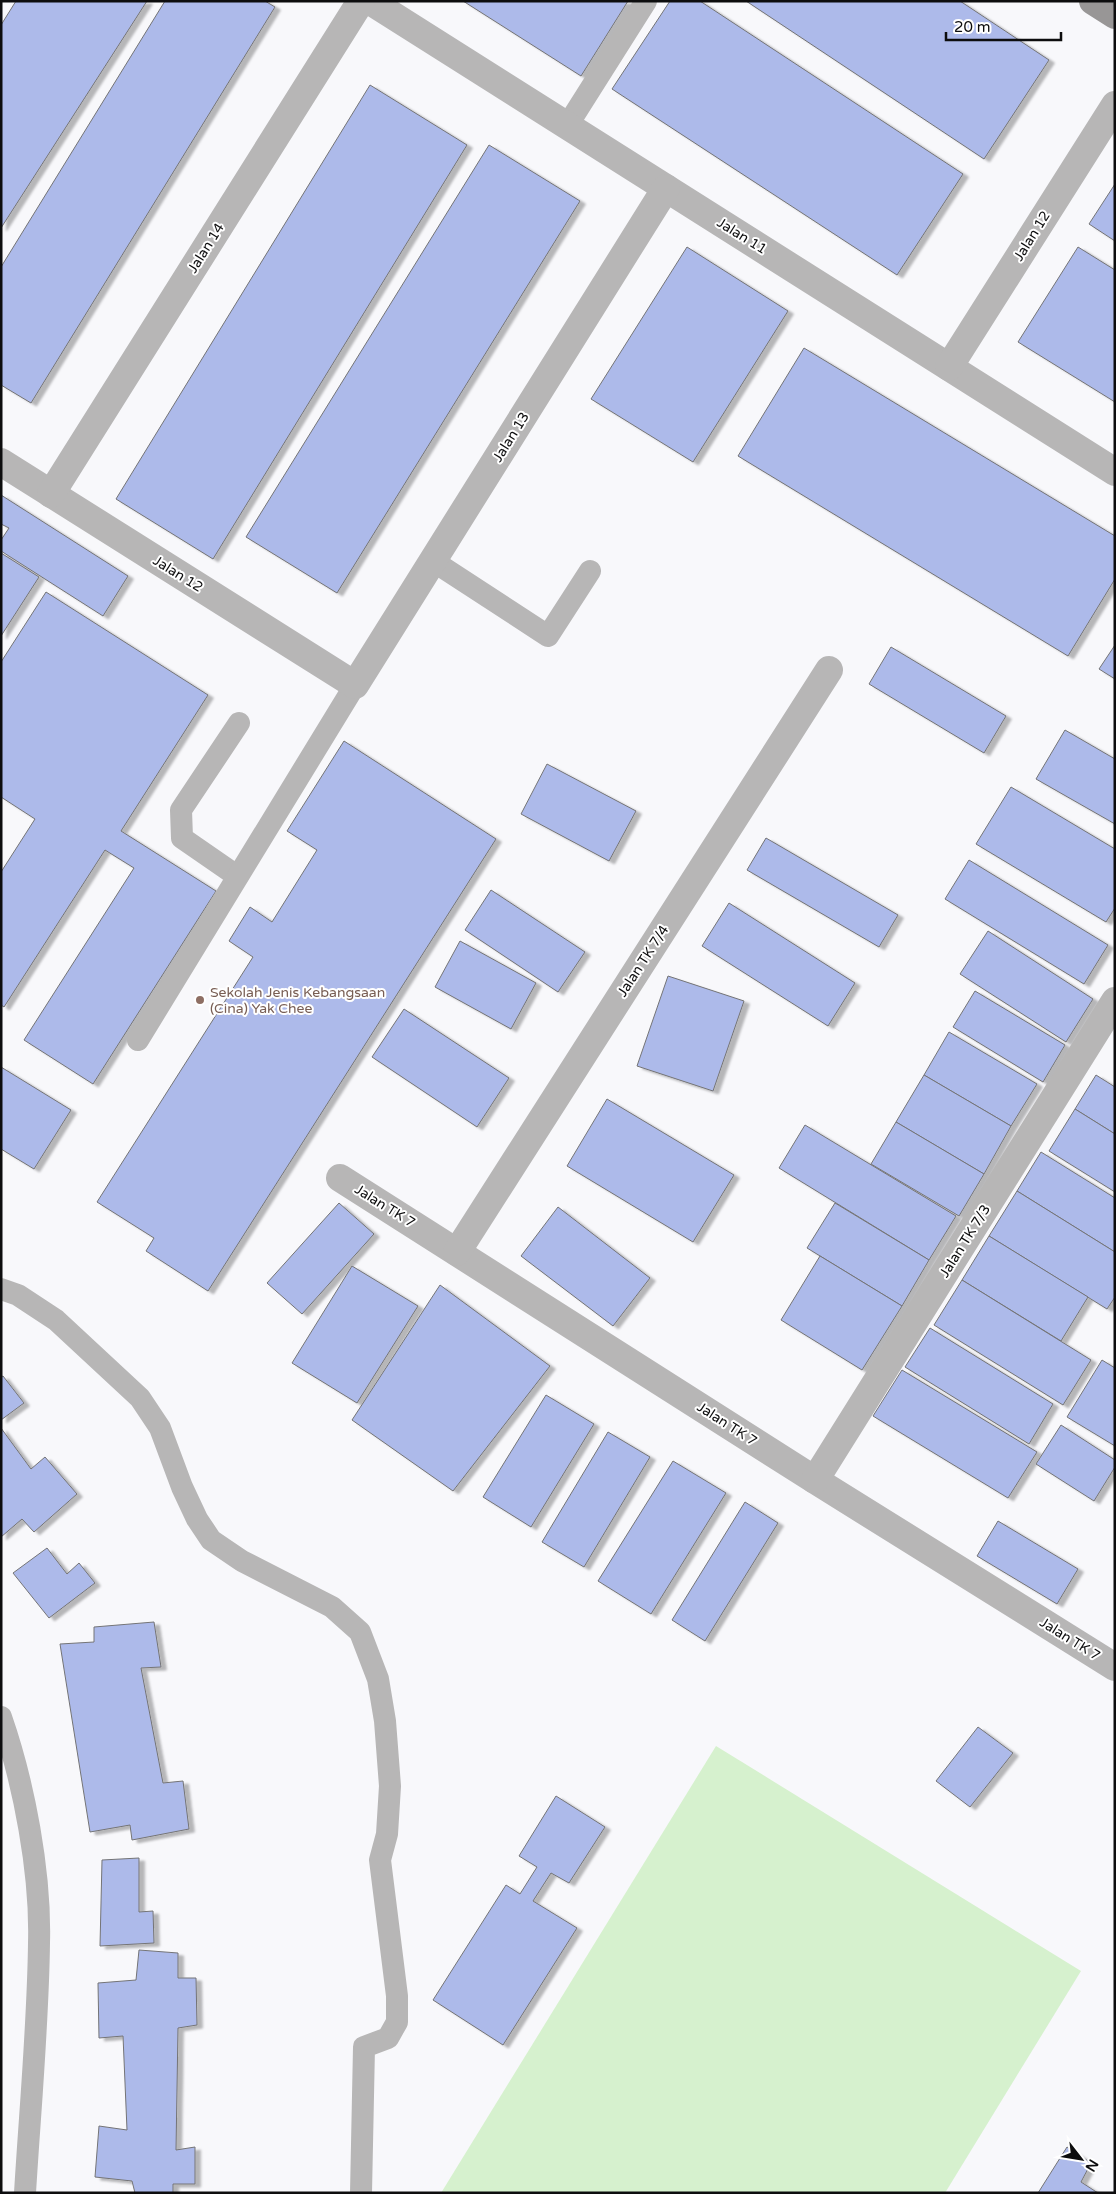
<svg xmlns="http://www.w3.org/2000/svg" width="1116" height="2194" font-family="'Varela Round',sans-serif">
<defs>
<filter id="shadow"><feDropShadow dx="5.5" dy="3" stdDeviation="1" flood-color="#0004"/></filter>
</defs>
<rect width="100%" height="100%" fill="#f8f8fb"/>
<polygon fill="#d6f1ce" points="716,1746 1081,1971 945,2193 441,2193"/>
<g fill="#adbaea" stroke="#747476" filter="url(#shadow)">
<polygon points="16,1 147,1 1,228 1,25"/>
<polygon points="165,1 265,1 275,7 31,403 1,385 1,267"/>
<polygon points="463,1 628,1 581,76"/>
<polygon points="670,1 700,1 963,174 897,275 612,89"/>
<polygon points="746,1 960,1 1049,60 984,159"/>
<polygon points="370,85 467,145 213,559 116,499"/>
<polygon points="489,145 580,201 337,593 246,537"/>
<polygon points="1115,184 1115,241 1089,224"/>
<polygon points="687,247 788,311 693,462 591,399"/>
<polygon points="1078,247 1115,270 1115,402 1018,342"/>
<polygon points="804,348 1115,536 1115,579 1068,656 738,456"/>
<polygon points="1,495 128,576 103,616 1,551 1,540 9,528 1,524"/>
<polygon points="1,553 39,577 1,636"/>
<polygon points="46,592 208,695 121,831 216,891 93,1084 24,1040 134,868 105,850 4,1007 1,1005 1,872 35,819 1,797 1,662"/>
<polygon points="1115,645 1115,679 1099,669"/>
<polygon points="891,647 1006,716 984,753 869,684"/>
<polygon points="1065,730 1115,759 1115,824 1036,779"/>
<polygon points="344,741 496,839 208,1291 146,1251 154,1238 97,1202 253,957 229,941 250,907 272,922 317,850 287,831"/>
<polygon points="547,764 636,811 609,861 521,814"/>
<polygon points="1011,787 1115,849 1115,908 1106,922 976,844"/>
<polygon points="766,838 898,915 879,947 747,870"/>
<polygon points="969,860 1108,945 1084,984 945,899"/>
<polygon points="491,890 585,952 558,992 465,930"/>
<polygon points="729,903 855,983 828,1026 702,946"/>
<polygon points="988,931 1093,999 1066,1042 960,974"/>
<polygon points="460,941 536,983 511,1029 435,987"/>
<polygon points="668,976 744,1001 713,1091 637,1066"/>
<polygon points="975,991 1065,1045 1043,1082 953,1027"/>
<polygon points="404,1009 509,1078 477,1127 372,1057"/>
<polygon points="949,1032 1037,1084 1011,1126 924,1075"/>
<polygon points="1,1067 71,1110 34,1169 1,1149"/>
<polygon points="924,1075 1011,1126 984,1174 896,1122"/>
<polygon points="1096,1075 1115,1087 1115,1134 1075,1109"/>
<polygon points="607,1099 734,1175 693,1242 567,1166"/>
<polygon points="1075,1109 1115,1134 1115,1192 1049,1151"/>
<polygon points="896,1122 984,1174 959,1216 871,1164"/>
<polygon points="805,1125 956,1216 929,1260 779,1168"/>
<polygon points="1041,1152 1115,1198 1115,1252 1017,1191"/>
<polygon points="1017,1191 1115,1252 1115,1297 1107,1309 989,1236"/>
<polygon points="339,1203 374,1234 302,1314 267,1283"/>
<polygon points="835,1203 929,1260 902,1306 807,1248"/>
<polygon points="558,1207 650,1278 613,1326 521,1256"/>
<polygon points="989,1236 1088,1297 1061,1341 962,1280"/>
<polygon points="820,1256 902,1306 862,1370 781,1320"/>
<polygon points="352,1266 418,1306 357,1403 292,1363"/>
<polygon points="962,1280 1091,1360 1063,1405 934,1325"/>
<polygon points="440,1285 550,1366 453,1491 352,1420"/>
<polygon points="930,1328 1053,1404 1029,1444 905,1367"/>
<polygon points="1102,1360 1115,1368 1115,1446 1067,1417"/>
<polygon points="902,1370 1037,1452 1008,1498 873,1416"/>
<polygon points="3,1376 24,1403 1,1420 1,1377"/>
<polygon points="546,1395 594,1424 531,1527 483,1497"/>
<polygon points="1061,1425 1115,1460 1115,1467 1094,1501 1036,1464"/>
<polygon points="1,1428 31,1469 45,1457 77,1494 34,1532 22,1519 1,1537"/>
<polygon points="608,1432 650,1457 584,1567 542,1542"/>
<polygon points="673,1461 726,1493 651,1614 598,1581"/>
<polygon points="745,1502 778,1523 705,1641 672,1620"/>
<polygon points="998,1521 1078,1569 1057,1604 977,1556"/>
<polygon points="47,1548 67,1574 79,1563 95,1583 49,1618 13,1573"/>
<polygon points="154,1622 161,1667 141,1668 163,1783 183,1781 189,1829 132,1840 130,1825 90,1832 60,1644 94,1642 94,1627"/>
<polygon points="978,1727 1013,1753 970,1807 936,1781"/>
<polygon points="556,1796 605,1827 569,1883 551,1873 533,1901 577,1928 503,2045 433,2000 506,1885 520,1894 537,1867 519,1856"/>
<polygon points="139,1858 139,1912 153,1911 154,1943 100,1946 102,1860"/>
<polygon points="139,1950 178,1953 178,1978 196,1978 197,2025 178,2028 176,2150 195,2147 195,2184 173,2184 173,2193 135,2193 132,2181 95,2177 99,2126 127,2130 123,2036 99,2038 98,1983 136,1980"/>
<polygon points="1067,2147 1091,2163 1081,2182 1098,2193 1038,2193"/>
</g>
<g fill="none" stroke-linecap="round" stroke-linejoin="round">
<g stroke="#b7b6b6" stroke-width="22">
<polyline points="567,126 646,1"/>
<polyline points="433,561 548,636 590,571"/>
<polyline points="237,876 182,838 181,810 239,723"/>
<polyline points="138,1040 355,685"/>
<polyline points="1,1289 18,1295 56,1320 140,1398 160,1428 182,1487 197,1519 211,1540 242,1561 332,1607 360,1632 378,1679 385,1721 390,1786 387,1834 380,1860 397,1996 397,2022 388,2038 364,2047 361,2193"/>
<path d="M1,1717C24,1783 41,1873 39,1943C38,2026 30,2110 25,2193"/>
</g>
<g stroke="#b7b6b6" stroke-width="28">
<polyline points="370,1 1115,472"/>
<polyline points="949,367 1115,105"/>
<polyline points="1,462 355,685 666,188"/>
<polyline points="51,494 361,1"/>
<polyline points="340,1178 815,1480 1115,1667"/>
<polyline points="457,1252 829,670"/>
<polyline points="815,1480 1115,1001"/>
</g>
<polyline stroke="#989696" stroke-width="28" points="1093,1 1115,15"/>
</g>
<circle fill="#8d6e63" stroke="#fff" stroke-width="2" cx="200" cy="1000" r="5"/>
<g text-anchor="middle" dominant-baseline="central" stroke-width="4" stroke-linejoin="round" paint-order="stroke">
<g font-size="14" fill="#0d0d0e" stroke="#fff">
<text transform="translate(742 236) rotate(32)">Jalan 11</text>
<text transform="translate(1032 236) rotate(-58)">Jalan 12</text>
<text transform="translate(206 248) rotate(-58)">Jalan 14</text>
<text transform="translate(511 437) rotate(-58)">Jalan 13</text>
<text transform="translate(178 574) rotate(32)">Jalan 12</text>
<text transform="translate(643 961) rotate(-57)">Jalan TK 7/4</text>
<text transform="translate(385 1206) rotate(32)">Jalan TK 7</text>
<text transform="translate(965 1241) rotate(-58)">Jalan TK 7/3</text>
<text transform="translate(727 1424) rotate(33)">Jalan TK 7</text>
<text transform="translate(1070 1639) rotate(32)">Jalan TK 7</text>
</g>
<g font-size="14" fill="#785e54" stroke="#fff" text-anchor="start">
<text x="210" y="992">Sekolah Jenis Kebangsaan<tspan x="210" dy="16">(Cina) Yak Chee</tspan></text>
</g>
</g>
<rect width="1116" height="2194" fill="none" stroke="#0d0d0e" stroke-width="5"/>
<g transform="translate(1081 2159) rotate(121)" stroke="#ffffff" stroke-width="4" paint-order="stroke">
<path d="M0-4L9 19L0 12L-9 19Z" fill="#0d0d0e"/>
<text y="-8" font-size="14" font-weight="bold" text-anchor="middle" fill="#0d0d0e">N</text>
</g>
<path d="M946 32v8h115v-8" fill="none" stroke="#0d0d0e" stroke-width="2.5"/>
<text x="954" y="32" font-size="15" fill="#0d0d0e" stroke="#ffffff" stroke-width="4" paint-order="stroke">20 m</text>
</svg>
